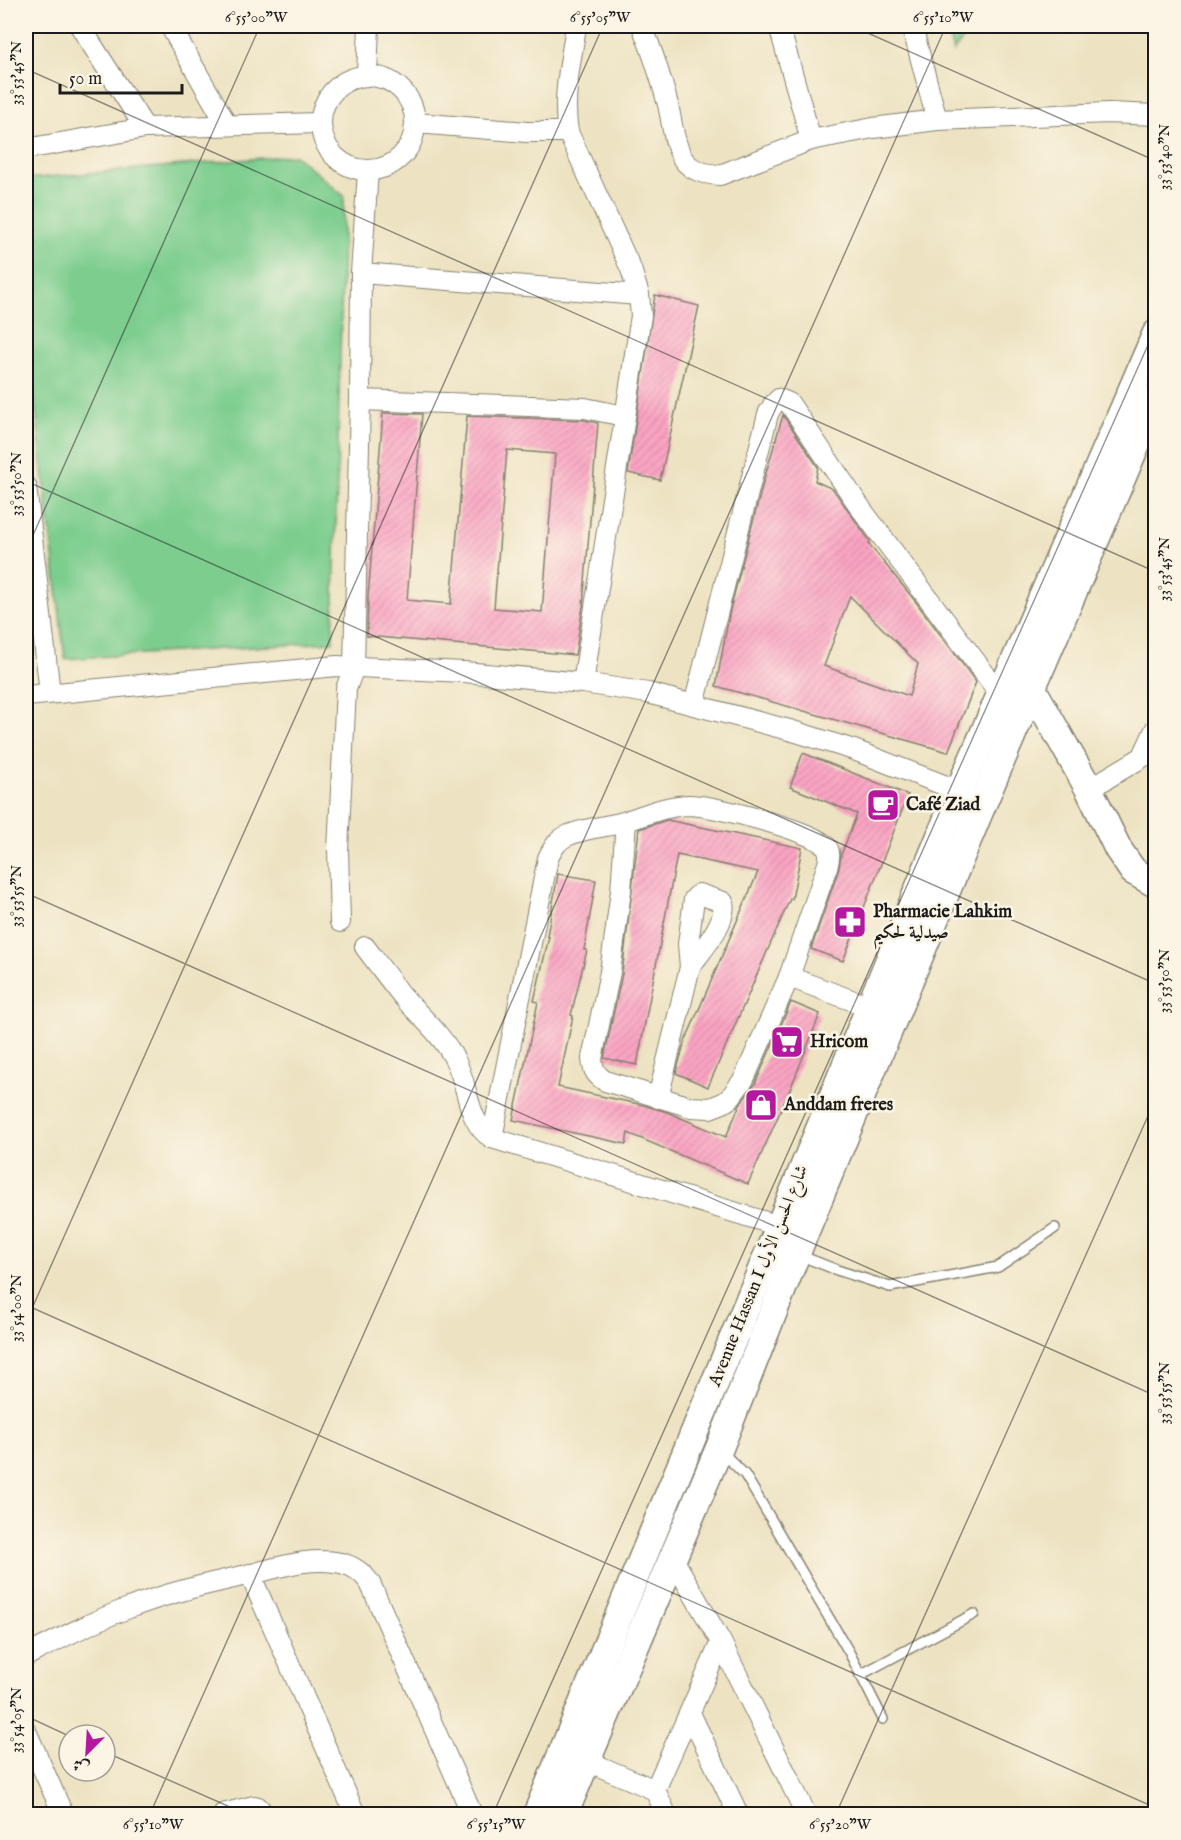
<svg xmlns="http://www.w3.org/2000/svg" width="1181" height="1840" font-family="'IM FELL English',Amiri,serif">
<defs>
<pattern id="building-hatch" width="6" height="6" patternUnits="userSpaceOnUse" patternTransform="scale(1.5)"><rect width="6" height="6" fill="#faa4c3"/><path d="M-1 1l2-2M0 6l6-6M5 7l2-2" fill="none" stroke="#d68da7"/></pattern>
</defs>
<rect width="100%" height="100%" fill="#fcf5e5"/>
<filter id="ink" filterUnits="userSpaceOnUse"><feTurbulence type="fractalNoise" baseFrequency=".0167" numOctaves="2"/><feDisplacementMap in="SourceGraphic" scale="12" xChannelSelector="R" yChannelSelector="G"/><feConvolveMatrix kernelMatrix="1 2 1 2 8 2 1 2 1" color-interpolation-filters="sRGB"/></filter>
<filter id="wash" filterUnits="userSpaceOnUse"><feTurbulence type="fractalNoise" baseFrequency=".008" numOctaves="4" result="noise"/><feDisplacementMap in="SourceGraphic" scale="24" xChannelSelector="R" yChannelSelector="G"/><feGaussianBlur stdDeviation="1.35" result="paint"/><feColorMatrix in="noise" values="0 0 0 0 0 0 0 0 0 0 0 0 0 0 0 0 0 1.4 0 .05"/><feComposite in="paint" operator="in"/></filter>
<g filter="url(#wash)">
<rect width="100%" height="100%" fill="#ede3c3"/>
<g fill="#7ccd8e" stroke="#4c7455" stroke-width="1.5">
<polygon points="946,26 973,26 953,52"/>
<polygon points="295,155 344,196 333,642 65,659 26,326 26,179"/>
</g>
<g id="blocks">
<g fill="url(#building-hatch)" fill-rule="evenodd">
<polygon points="655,295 699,306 660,480 628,473"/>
<path d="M383,413L422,414L407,600L451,604L467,416L584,420L598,423L583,606L575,655L367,636L368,597ZM507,450L555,454L542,612L494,608Z"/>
<path d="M783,415L818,467L815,481L833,489L870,541L869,544L916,602L976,682L948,752L716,686L730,610L763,483ZM850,596L918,664L909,696L824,666Z"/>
<polygon points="803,753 908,795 843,961 811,949 839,868 841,855 857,814 790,787"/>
<polygon points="667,820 802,848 792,899 790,899 708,1087 676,1073 684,1044 758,872 677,855 637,1065 604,1058 622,974 639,829"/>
<polygon points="558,874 596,880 584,950 587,950 571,1015 573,1016 558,1087 643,1105 667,1112 726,1137 740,1104 755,1084 791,1002 820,1014 792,1085 748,1184 628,1133 626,1144 513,1120 538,1002 534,1001 549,937 547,936"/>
</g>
</g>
</g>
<g filter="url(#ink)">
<use href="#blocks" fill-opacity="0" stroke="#848070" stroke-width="1.5"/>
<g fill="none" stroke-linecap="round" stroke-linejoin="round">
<g stroke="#848070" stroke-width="12">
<g id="lane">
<polyline points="799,1255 837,1270 890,1287 998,1267 1055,1228"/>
<polyline points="721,1451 745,1475 849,1652 883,1719"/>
<polyline points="860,1675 974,1614"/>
<polyline points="1151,1814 1156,1813"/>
</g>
</g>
<g stroke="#848070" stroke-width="22">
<g id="street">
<polyline points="172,26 173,31 227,125"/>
<path d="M576,26C571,61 562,96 568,132L631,269L639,295L641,316L583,683"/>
<path d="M642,26C652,50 660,75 667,101C672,119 673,143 683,159C692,172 706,174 720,175L811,140L873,128L937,120L1108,113L1156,115"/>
<polyline points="779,26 811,140"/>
<polyline points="912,26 937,120"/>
<polyline points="367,75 369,26"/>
<circle cx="368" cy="123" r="47"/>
<polyline points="416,123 527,132 568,132"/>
<polyline points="145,128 319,123"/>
<polyline points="26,149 145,128 80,26"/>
<polyline points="368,171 361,273 360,400 585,408 624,416"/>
<polyline points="361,273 639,295"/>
<polyline points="26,486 50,693"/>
<polyline points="26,696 337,666 464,672 583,683 648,693 793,731 854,750 959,791"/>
<polyline points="694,705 768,414 773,405 779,399 789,403 862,510 1000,694"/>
<polyline points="1143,756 1156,728"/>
<polyline points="1089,789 1156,749"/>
<path d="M626,821L621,891L610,972L592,1059C593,1070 596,1075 605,1081L691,1107L710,1108L723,1103L729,1099L744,1079L789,977L870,1007"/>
<polyline points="340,922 338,850 346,689 354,667 360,400"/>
<path d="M365,947C378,964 391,982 405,999C422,1018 444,1037 455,1060C469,1085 466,1122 492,1138"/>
<path d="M658,1098L690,967L688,944L694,899L699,894L723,902C728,922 701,951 690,967"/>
<path d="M779,1226L492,1138L548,858C553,848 558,839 569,835C588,827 609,827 627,821C647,814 669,805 690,805C714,806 811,830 826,846C831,852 829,858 828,864L789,977"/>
<polyline points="672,1557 721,1642 806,1814"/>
<polyline points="250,1574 355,1814"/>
<path d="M26,1656C59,1639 93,1621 129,1608C167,1593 207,1584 247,1575C278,1568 309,1556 341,1563C354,1566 362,1572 370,1583L472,1814"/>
<polyline points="690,1713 738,1814"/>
<polyline points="26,1731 63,1814"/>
<polyline points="587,1761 655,1790 666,1814"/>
<polyline points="655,1790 721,1642"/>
<polyline points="223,1814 254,1806 258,1807 264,1814"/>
</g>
</g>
<g stroke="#848070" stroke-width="30">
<g id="secondary">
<polyline points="1032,688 1089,789 1118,849 1133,871 1156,884"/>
<polyline points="537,1814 959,791 1156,334"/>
<polyline points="564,1814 719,1449 805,1232 980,810 1156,398"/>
</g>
</g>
<use href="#lane" stroke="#fff" stroke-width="9"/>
<use href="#street" stroke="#fff" stroke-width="20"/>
<use href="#secondary" stroke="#fff" stroke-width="27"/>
</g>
</g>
<path fill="none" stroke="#1c1c1c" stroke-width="1.5" stroke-opacity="0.45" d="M852,26L1156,161M26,69L1156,572M26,481L1156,984M26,551L260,26M26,893L1156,1396M26,1305L1156,1808M26,1322L603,26M26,1716L69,1736M105,1752L246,1814M150,1814L946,26M493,1814L1156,327M836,1814L1156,1098"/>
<defs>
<g id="cafe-square" transform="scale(1.725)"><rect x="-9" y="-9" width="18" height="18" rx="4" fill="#b5179e" stroke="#fcf5e5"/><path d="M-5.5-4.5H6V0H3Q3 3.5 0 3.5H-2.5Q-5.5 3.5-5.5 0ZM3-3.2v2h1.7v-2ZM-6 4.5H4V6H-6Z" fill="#fff"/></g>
<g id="pharmacy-square" transform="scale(1.725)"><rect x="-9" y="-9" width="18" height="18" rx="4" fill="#b5179e" stroke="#fcf5e5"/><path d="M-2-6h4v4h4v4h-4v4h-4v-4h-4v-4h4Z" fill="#fff"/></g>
<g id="supermarket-square" transform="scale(1.725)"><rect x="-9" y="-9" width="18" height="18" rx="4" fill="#b5179e" stroke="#fcf5e5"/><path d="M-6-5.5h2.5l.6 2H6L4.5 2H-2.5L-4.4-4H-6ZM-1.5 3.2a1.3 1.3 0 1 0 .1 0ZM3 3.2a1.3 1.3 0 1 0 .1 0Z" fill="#fff"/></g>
<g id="shop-square" transform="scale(1.725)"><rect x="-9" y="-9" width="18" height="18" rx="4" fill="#b5179e" stroke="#fcf5e5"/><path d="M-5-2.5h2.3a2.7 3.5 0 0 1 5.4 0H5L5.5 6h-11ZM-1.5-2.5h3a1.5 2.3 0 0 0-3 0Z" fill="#fff"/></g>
</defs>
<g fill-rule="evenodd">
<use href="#cafe-square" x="883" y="805"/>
<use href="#pharmacy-square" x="850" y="922"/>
<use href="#supermarket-square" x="787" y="1042"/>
<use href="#shop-square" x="761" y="1105"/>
</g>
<g text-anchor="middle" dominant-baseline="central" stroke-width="5" stroke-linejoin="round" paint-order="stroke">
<g font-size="18" font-weight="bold" fill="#1c1c1c" stroke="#fcf5e5" text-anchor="start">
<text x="906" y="805">Café Ziad</text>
<text x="873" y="912">Pharmacie Lahkim<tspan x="873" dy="21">صيدلية لحكيم</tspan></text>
<text x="810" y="1042">Hricom</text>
<text x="784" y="1105">Anddam freres</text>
</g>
<g font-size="18" fill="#1c1c1c" stroke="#fcf5e5">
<text transform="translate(759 1276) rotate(-68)">Avenue Hassan I شارع الحسن الأول</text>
</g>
</g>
<rect width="1181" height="1840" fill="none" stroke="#fcf5e5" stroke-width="66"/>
<g transform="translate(87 1753) rotate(204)"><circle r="28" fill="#fcf5e5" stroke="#a29e95" stroke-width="1.5"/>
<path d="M0-4.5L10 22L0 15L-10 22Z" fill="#b5179e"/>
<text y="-9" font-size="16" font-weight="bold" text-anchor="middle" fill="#1c1c1c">ش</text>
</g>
<path d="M60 84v9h122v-9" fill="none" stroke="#1c1c1c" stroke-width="3"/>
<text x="69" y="84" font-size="18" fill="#1c1c1c" stroke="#fcf5e5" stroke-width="4.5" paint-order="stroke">50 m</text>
<rect x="33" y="33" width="1115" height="1774" fill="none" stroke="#1c1c1c" stroke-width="2"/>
<g font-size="15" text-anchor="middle" fill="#1c1c1c">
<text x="256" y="22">6°55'00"W</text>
<text x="600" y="22">6°55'05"W</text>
<text x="943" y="22">6°55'10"W</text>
<text transform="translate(16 73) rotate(-90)" y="5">33°53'45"N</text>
<text transform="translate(1164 157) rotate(-90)" y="5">33°53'40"N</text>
<text transform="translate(16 484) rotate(-90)" y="5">33°53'50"N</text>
<text transform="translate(1164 569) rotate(-90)" y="5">33°53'45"N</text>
<text transform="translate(16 896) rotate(-90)" y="5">33°53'55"N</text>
<text transform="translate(1164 981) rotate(-90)" y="5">33°53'50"N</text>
<text transform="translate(16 1308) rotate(-90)" y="5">33°54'00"N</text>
<text transform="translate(1164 1393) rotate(-90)" y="5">33°53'55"N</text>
<text transform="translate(16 1720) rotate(-90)" y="5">33°54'05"N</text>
<text x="153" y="1829">6°55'10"W</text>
<text x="496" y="1829">6°55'15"W</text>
<text x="840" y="1829">6°55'20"W</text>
</g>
</svg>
